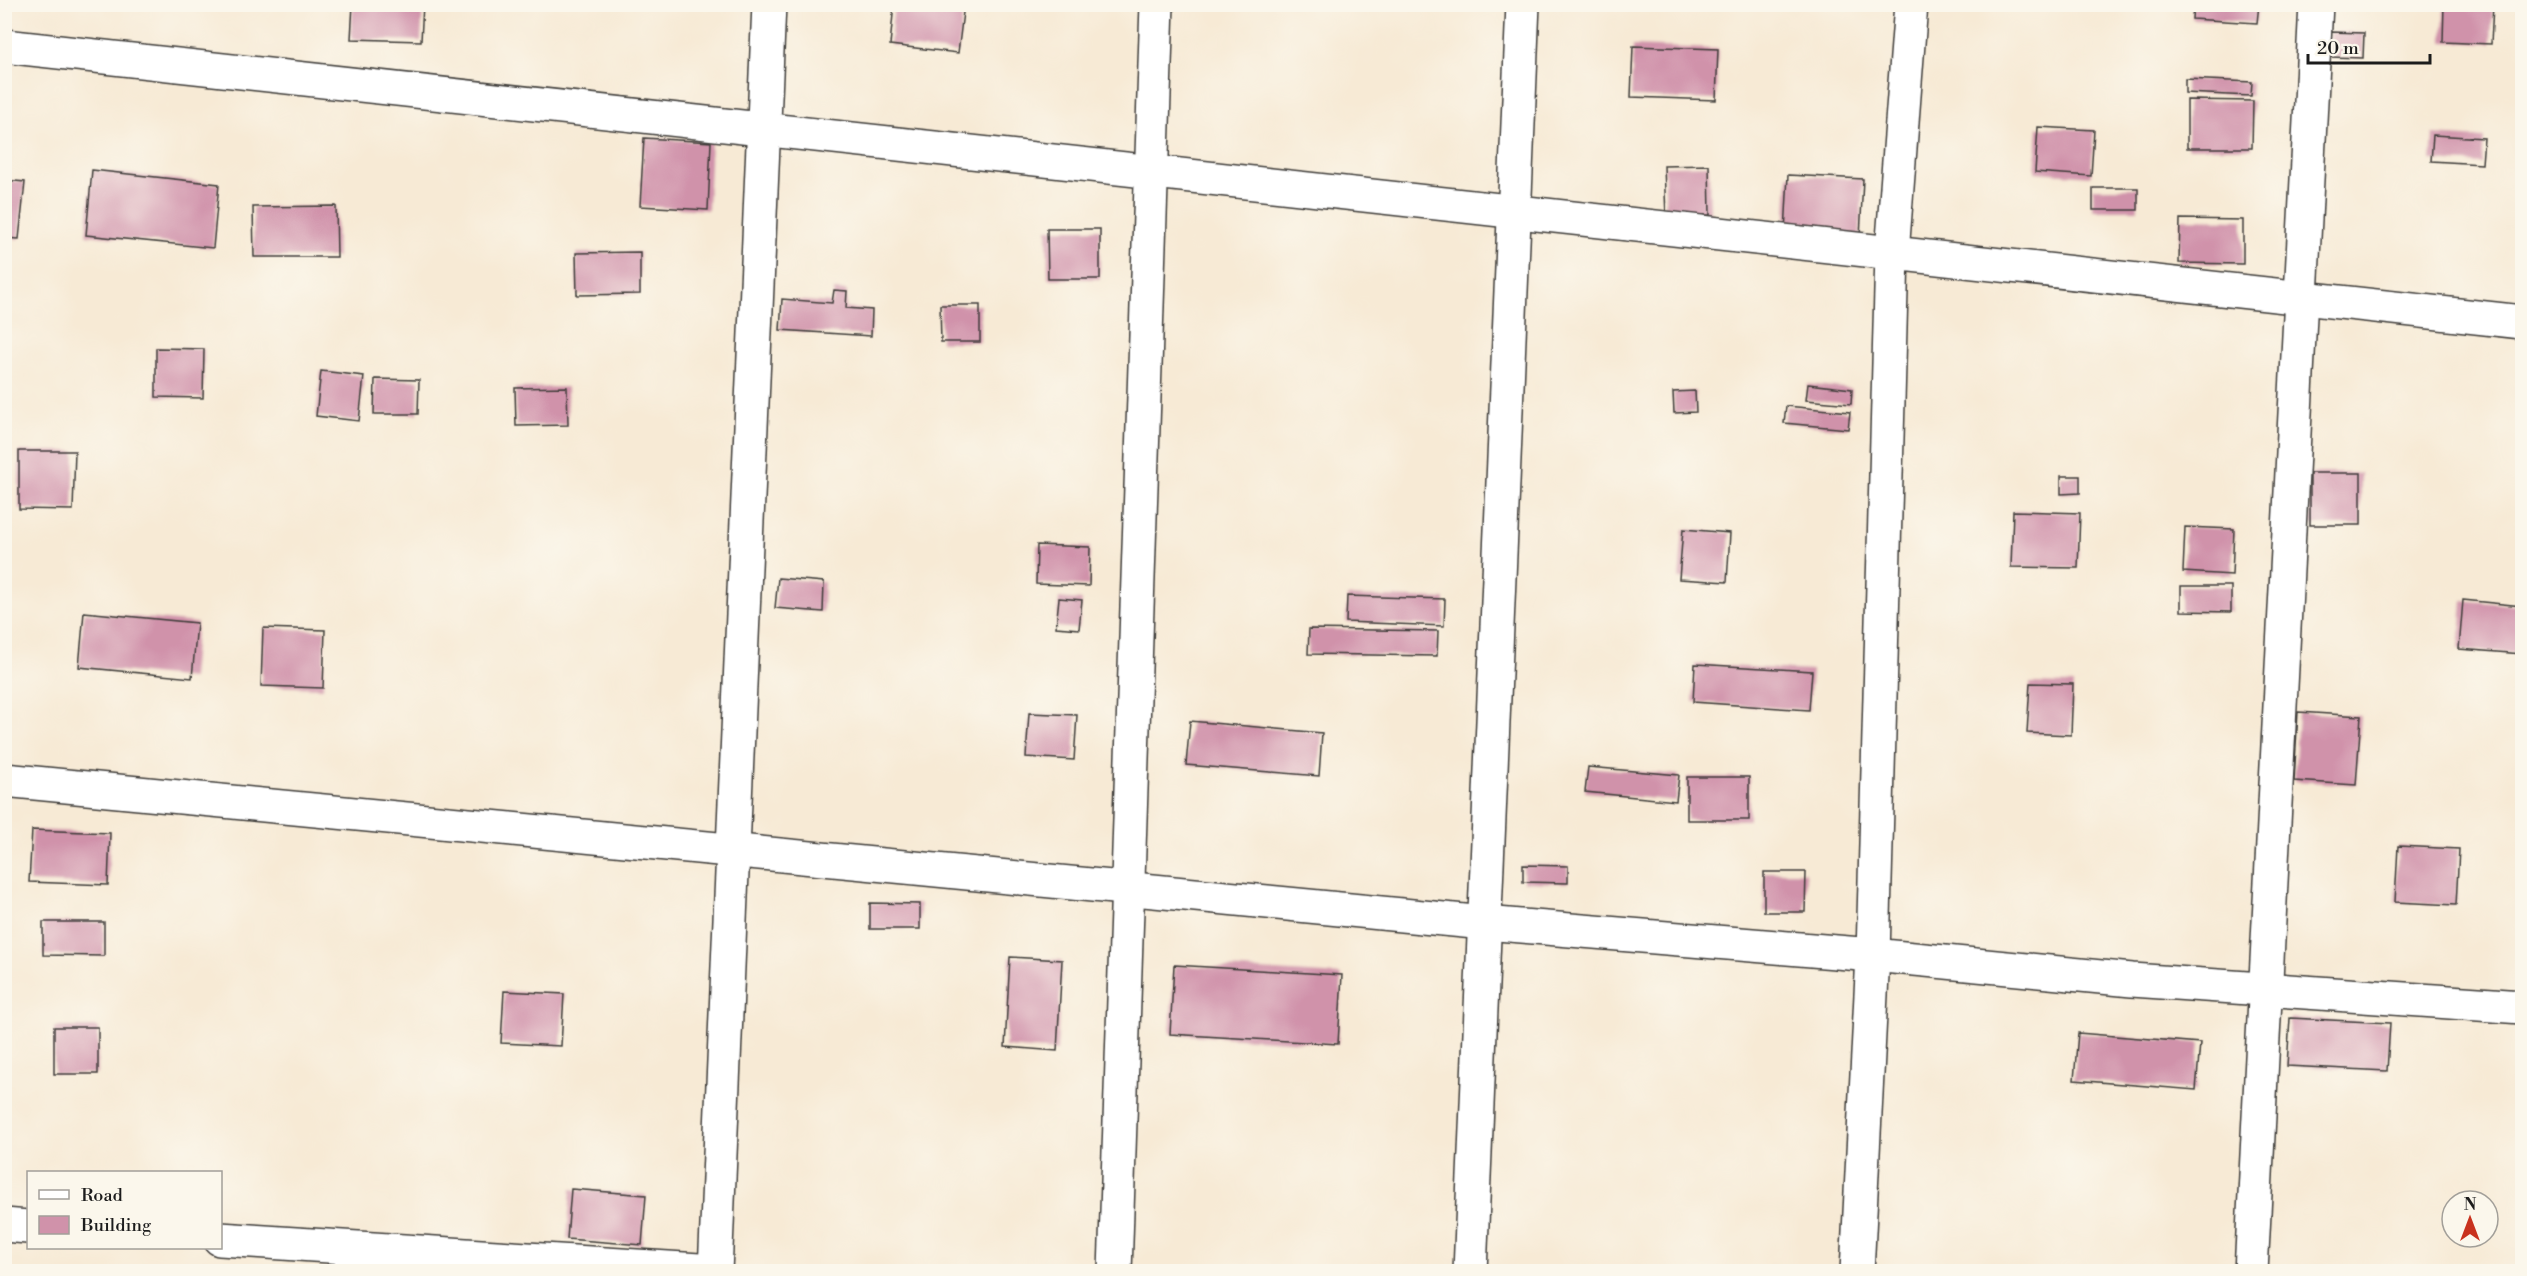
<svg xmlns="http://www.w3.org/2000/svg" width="2527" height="1276" font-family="'Libre Bodoni',serif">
<rect width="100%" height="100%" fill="#fbf7ec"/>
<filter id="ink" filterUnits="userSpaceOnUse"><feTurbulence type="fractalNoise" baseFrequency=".0167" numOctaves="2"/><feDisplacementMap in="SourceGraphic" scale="12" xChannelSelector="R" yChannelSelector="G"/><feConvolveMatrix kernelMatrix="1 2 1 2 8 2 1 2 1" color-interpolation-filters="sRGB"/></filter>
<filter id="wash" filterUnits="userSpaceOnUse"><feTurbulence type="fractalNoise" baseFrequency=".008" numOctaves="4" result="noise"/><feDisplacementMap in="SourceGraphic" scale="24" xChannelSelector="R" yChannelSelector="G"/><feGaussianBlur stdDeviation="1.35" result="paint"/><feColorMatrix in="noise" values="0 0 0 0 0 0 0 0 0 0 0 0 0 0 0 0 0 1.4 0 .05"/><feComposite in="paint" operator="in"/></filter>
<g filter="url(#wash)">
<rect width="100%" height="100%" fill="#f7ead5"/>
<g id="blocks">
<g fill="#d092aa">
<polygon points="353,4 423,4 421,41 351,39"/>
<polygon points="894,4 964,4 958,53 890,45"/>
<rect x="2034" y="4" width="61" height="3"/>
<polygon points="2193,4 2259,4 2257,23 2192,19"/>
<polygon points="2444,4 2493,4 2491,44 2443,42"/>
<polygon points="2330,32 2364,33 2363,58 2329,57"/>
<polygon points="1633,46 1718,49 1716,100 1631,97"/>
<polygon points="2185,79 2252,82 2251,96 2185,93"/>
<polygon points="2187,100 2253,101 2252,148 2187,148"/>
<polygon points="2038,127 2094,130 2091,176 2035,172"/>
<polygon points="2433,135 2484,138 2482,164 2431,161"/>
<polygon points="644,138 711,142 708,210 640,206"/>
<polygon points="1709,165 1710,215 1666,217 1664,166"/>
<polygon points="92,170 219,184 213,248 86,235"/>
<polygon points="1788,175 1863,179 1860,237 1785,233"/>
<polygon points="4,180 25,182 19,239 4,238"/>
<rect x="2093" y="188" width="45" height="22"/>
<polygon points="336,206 337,257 254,257 253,207"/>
<polygon points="2180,219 2243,220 2243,264 2179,263"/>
<polygon points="1047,229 1100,229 1100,279 1048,279"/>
<polygon points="640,252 640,294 577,295 576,253"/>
<polygon points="834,290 847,291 846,308 872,310 871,336 780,330 782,299 832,303"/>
<polygon points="940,305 980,305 980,342 941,342"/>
<polygon points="156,348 204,349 203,398 156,397"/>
<polygon points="321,371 364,376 359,421 316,416"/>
<polygon points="375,379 419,380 418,414 374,414"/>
<polygon points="1808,384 1852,389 1851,404 1806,400"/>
<polygon points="567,387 568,425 516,426 515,388"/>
<polygon points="1695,391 1696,412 1674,413 1673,392"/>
<polygon points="1786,406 1850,412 1848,429 1784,423"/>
<polygon points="19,451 75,451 73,510 19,509"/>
<rect x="2310" y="473" width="51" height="52"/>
<polygon points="2061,476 2080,476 2080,493 2061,494"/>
<polygon points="2013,511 2080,513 2078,568 2011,567"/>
<polygon points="2185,527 2234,529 2232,575 2183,572"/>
<polygon points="1683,529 1730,533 1727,582 1679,579"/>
<polygon points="1037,545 1090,547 1089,586 1036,584"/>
<polygon points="778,578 824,582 823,612 775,608"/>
<polygon points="2181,586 2231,586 2231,612 2181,611"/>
<polygon points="1347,596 1445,599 1444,626 1346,622"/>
<polygon points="1059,598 1082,600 1079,629 1056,627"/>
<polygon points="2463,600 2522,606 2522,654 2459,649"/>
<polygon points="84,612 197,623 192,678 79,667"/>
<polygon points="263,628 325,630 323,688 261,686"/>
<polygon points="1309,629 1438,631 1437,656 1308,654"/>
<polygon points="1695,664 1812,671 1809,710 1693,702"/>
<polygon points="2030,683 2073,684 2071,735 2027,733"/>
<polygon points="2298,712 2361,716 2356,785 2294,781"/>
<polygon points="1029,713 1077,715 1074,760 1026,757"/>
<polygon points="1190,721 1322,733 1319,776 1186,765"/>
<polygon points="1588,767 1679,775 1676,801 1585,792"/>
<rect x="1687" y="777" width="62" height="43"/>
<polygon points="32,830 110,833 108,885 29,882"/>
<polygon points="2398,846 2459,849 2456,905 2395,902"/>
<polygon points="1523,865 1568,866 1568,883 1523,882"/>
<polygon points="1764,872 1806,872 1805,912 1764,912"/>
<polygon points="870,903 920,904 920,929 870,929"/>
<polygon points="43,922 104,922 104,956 43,955"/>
<polygon points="1010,957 1062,960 1057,1051 1005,1047"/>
<polygon points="1174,965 1342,975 1338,1044 1170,1034"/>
<polygon points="504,991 564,994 561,1046 501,1043"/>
<polygon points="2290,1018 2390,1023 2387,1071 2287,1066"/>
<rect x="54" y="1027" width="44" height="47"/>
<polygon points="2078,1033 2200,1043 2196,1090 2074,1080"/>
<polygon points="571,1189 646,1195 642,1245 567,1239"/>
</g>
</g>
</g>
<g filter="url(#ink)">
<use href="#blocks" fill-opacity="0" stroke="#3d3b38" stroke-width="1.5"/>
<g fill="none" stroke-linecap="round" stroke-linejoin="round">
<g stroke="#3d3b38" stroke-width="36">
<g id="minor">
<polyline points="4,46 2522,322"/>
<polyline points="4,780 1485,923 1873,955 2132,980 2522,1007"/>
<polyline points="4,1225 28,1227"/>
<polyline points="220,1239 715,1271"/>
<polyline points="715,1272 769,4"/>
<polyline points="1115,1272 1157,4"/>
<polyline points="1470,1272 1523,4"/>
<polyline points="1857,1272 1873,955 1892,253 1911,4"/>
<polyline points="2251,1272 2316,4"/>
</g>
</g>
<use href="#minor" stroke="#fff" stroke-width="33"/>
</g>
</g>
<rect width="2527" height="1276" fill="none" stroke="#fbf7ec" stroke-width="24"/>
<rect x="27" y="1171" width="195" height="78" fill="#fbf7ec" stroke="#a29f99" stroke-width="1.5"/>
<rect x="39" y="1190" width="30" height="9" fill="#ffffff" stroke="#a29f99" stroke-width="1.5"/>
<text x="81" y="1201" font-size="18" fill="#1c1c1c">Road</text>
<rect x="39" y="1216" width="30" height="18" fill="#d092aa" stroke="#a29f99" stroke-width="1.5"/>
<text x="81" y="1231" font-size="18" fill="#1c1c1c">Building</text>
<g transform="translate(2470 1219)"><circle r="28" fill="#fbf7ec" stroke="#a29f99" stroke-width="1.5"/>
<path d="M0-4.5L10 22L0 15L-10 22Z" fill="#c8321e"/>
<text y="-9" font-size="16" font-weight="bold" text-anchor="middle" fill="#1c1c1c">N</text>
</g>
<path d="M2308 54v9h122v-9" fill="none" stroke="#1c1c1c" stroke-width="3"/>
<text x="2317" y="54" font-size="18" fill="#1c1c1c" stroke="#fbf7ec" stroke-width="4.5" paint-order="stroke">20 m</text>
</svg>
